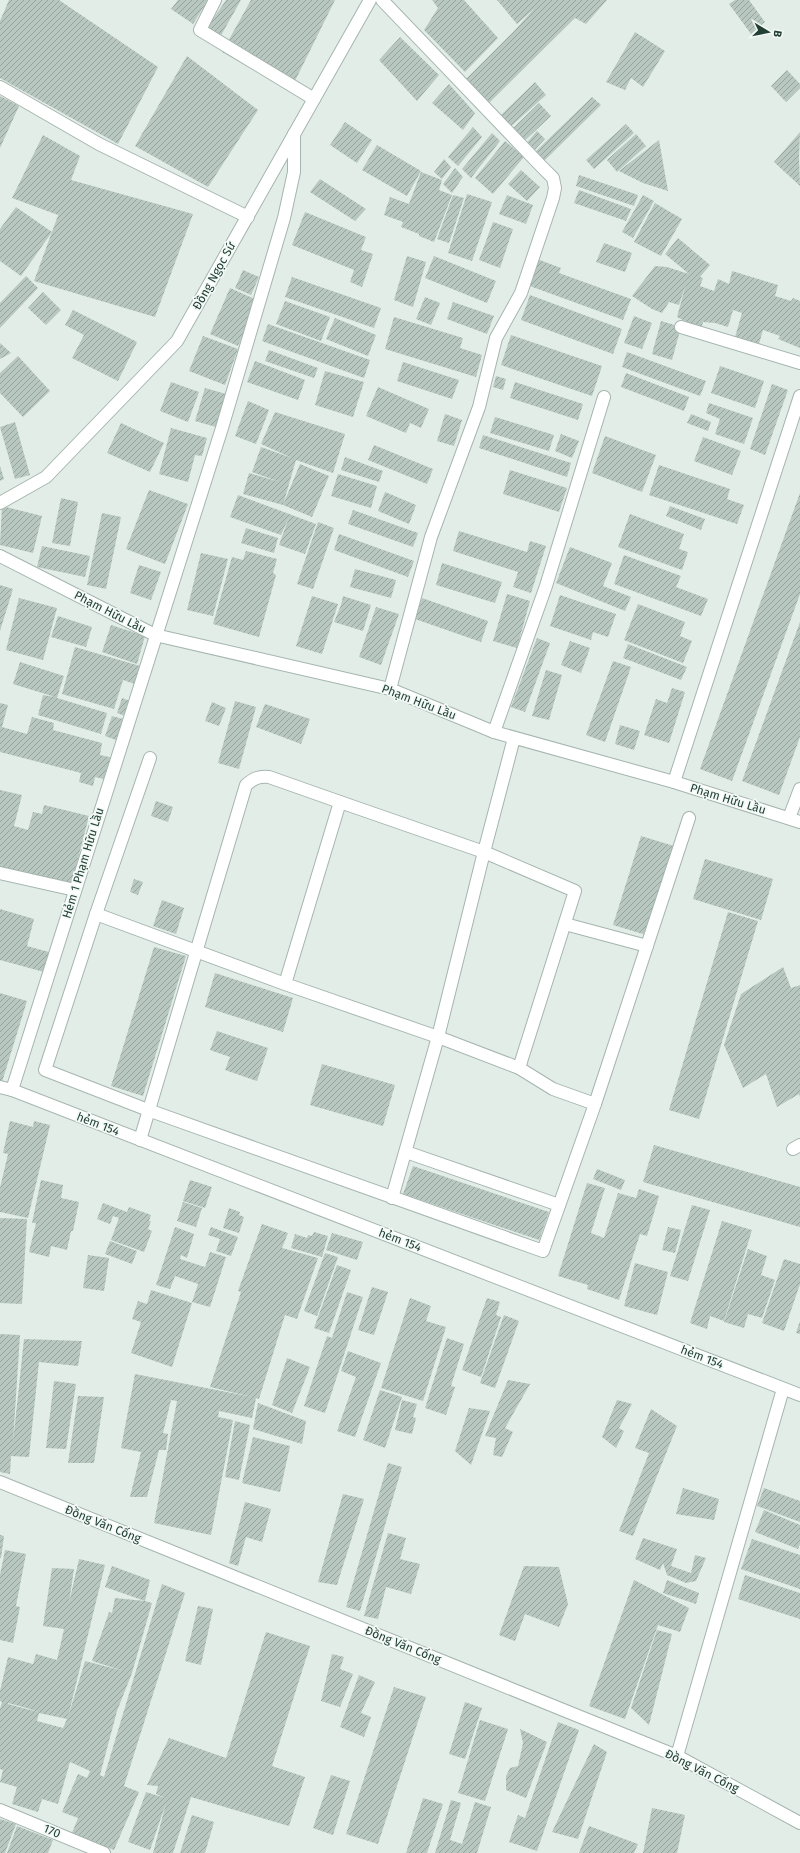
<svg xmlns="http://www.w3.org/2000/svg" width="800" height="1853" font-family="'Fira Sans',sans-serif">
<defs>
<pattern id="building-hatch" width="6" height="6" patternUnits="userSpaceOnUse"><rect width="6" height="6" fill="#b8c8c0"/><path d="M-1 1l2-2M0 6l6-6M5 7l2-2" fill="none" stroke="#95a49d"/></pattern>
</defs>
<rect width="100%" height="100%" fill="#e2ede8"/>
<g fill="url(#building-hatch)" fill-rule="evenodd">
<polygon points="9,0 59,0 158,67 118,144 0,78 0,21"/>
<polygon points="178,0 208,0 193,24 171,9"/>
<polygon points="226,0 241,0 219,39 205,31"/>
<polygon points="251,0 335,0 290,91 222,52"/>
<polygon points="432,0 464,0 498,38 465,72 424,30 438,8"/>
<polygon points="497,0 607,0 586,24 575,18 488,104 465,80 514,31 534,9 517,24"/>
<polygon points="735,0 749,0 765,22 751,34 729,4"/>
<polygon points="635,32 665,51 643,87 631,78 625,90 606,82"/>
<polygon points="400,37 439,75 417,101 379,60"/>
<polygon points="187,56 258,110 208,187 135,146"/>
<polygon points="787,70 800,84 800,88 786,102 771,86"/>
<polygon points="535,82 546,95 507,130 496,120"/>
<polygon points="449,84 475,113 463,130 432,103"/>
<polygon points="0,96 19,106 0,148"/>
<polygon points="592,97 601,105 543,162 534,153"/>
<polygon points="539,103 551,116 519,146 507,134"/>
<polygon points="345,122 372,140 357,163 330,145"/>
<polygon points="626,124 634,133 594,169 586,160"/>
<polygon points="473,127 482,137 458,166 448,157"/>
<polygon points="537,131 545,139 531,154 524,146"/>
<polygon points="800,132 799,157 800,186 774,162"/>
<polygon points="492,133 500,141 471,178 462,169"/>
<polygon points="636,134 646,146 617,172 607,160"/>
<polygon points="43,135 80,156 71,180 193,214 155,317 34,281 60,210 58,215 12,198"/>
<polygon points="659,140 668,191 643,183 619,171"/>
<polygon points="505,141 524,157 493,194 475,178"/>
<polygon points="377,145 421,171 407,196 362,170"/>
<polygon points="444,159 451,167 442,179 434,172"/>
<polygon points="455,168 463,177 452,193 443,184"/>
<polygon points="521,170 540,187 527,201 508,184"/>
<polygon points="421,172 442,180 439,190 452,195 434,242 419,236 419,234 401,227 403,222 384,215 390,197 409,204"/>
<polygon points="579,175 638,195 634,206 576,186"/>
<polygon points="320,179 366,209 355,221 310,192"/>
<polygon points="579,190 631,209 626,221 574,203"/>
<polygon points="467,194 492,202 472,261 448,253"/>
<polygon points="453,195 464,198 449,243 437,239"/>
<polygon points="507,195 533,205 526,224 499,214"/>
<polygon points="643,195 654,201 633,238 622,232"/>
<polygon points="655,203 682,219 661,256 634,242"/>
<polygon points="16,207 52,232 21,276 0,261 0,229"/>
<polygon points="305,212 366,237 361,250 373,254 362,287 350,282 354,270 292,245"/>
<polygon points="493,222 513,229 500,268 479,260"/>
<polygon points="678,238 710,265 700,277 703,278 700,286 714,291 718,279 729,284 732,271 778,285 775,296 791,301 793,298 800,301 800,348 778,339 780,336 763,330 759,344 735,337 742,313 733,310 728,327 715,323 703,322 701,329 677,317 686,284 679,305 669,302 662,313 652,309 632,296 655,266 667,267 689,274 665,254"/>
<polygon points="604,243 632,253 625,272 596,262"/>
<polygon points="407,256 426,262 413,307 394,300"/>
<polygon points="434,256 496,281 487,303 425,278"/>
<polygon points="537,259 561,268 559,273 631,299 623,320 527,285"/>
<polygon points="243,270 259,277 251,295 235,288"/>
<polygon points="26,276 38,288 0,328 0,303"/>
<polygon points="292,277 381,308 374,328 285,297"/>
<polygon points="230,288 257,300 238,346 210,334"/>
<polygon points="43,292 61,310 46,325 28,308"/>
<polygon points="530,295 622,329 613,354 521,320"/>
<polygon points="425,297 440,303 431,325 416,319"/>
<polygon points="285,301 330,317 321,341 276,324"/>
<polygon points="453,302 494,316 487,334 447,319"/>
<polygon points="73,310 137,342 118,381 72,358 84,335 65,325"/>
<polygon points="634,316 652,323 642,349 624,343"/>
<polygon points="394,317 463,338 460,348 482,355 476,377 385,349"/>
<polygon points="335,318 376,335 368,356 326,339"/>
<polygon points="661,321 681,327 672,360 652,354"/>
<polygon points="268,324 370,360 364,378 262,341"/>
<polygon points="511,335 602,366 592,396 501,365"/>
<polygon points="203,336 238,349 225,385 189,371"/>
<polygon points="0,343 11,353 0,359"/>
<polygon points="269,350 318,368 314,378 265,361"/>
<polygon points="627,352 706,381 700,396 622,367"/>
<polygon points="18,356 50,391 23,417 0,393 0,373"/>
<polygon points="255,361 305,380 298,400 247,382"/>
<polygon points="403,362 459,380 452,399 397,381"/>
<polygon points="720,366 764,381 755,408 711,393"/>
<polygon points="325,371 364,382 353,417 315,405"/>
<polygon points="626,373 689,397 684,411 621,387"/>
<polygon points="496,376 506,379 503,390 493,387"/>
<polygon points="171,382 199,392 188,422 160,411"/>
<polygon points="515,382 583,404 578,420 510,398"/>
<polygon points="772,384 788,390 765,455 750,449"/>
<polygon points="378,387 429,409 421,428 410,423 406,433 366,416"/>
<polygon points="205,388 226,394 216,427 195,421"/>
<polygon points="248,401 269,410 256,444 235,436"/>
<polygon points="709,403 753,418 744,444 715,434 720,419 706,413"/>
<polygon points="275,412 345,434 333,473 296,460 283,505 300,464 329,476 312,517 283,505 243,494 249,473 280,482 252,472 261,447 292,458 261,444"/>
<polygon points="445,414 462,420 454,446 437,441"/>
<polygon points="691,414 711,422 708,431 687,423"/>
<polygon points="495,417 554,435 549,451 490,433"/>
<polygon points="15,422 30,475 15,479 0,427"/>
<polygon points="121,423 164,443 150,472 107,453"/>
<polygon points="171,428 207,438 202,456 195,455 188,482 159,474"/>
<polygon points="561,434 579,441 572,458 555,451"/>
<polygon points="483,435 571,463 567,477 479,448"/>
<polygon points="605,436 656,455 642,492 592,473"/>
<polygon points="703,437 741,451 732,475 694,461"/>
<polygon points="374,445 433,469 427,484 368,460"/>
<polygon points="345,457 383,471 379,482 341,470"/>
<polygon points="659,465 730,489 727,499 744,505 737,524 649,495"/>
<polygon points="0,466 4,479 0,481"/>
<polygon points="510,470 567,488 559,512 503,494"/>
<polygon points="338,474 377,486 371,508 331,496"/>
<polygon points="149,490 188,504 165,564 126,549"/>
<polygon points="385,492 416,505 409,524 378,511"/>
<polygon points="800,493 800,594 732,781 700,769"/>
<polygon points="238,495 316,524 305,554 279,545 289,517 281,535 230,517"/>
<polygon points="61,498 78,502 70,546 52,543"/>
<polygon points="2,506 42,516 33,553 0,545"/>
<polygon points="670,506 705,519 701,530 666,516"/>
<polygon points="353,510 418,533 413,547 348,524"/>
<polygon points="102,513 121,517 106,589 87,585"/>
<polygon points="630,514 684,534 679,549 688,552 682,570 618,547"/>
<polygon points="318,522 334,528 313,589 297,584"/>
<polygon points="246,528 278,538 274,553 241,543"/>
<polygon points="459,531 527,552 530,541 546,546 531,593 513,587 518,572 453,551"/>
<polygon points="339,534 414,561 408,577 334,550"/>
<polygon points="42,546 90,556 85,577 37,567"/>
<polygon points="570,547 612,563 603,586 631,597 625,611 556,583"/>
<polygon points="246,551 277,559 273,573 276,575 259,637 213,624 232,557 243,560"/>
<polygon points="201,553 228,559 213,616 187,610"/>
<polygon points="624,555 681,576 676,587 708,599 701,616 614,584"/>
<polygon points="442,563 502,582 495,603 436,585"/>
<polygon points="139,565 161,572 151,600 130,593"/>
<polygon points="355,569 396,580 391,598 350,587"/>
<polygon points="0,585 13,589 0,631"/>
<polygon points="507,594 530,601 517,648 493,641"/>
<polygon points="560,595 616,614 608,637 593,632 591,640 550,626"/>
<polygon points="312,596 338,604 322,654 296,646"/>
<polygon points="343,596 371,605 363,631 334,622 341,605"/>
<polygon points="19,598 57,608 43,660 6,650"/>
<polygon points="422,598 488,621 481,642 415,619"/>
<polygon points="638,604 685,622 680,636 692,641 683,663 624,640"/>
<polygon points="376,607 399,614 381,665 359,657"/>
<polygon points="58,616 92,627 86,647 51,637"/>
<polygon points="800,622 800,737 779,795 742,781"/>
<polygon points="111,625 145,636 137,664 102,652"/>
<polygon points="537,638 550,643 525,712 511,707"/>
<polygon points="570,641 590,648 581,673 561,665"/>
<polygon points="628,644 687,667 681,680 623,658"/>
<polygon points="75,647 140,666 135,684 123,680 114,709 62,694"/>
<polygon points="613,661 631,667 605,742 586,735"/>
<polygon points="20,662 64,676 57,698 107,713 101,734 38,715 43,695 55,697 13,684"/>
<polygon points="546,670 562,675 549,720 532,716"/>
<polygon points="672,688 685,692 669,743 644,735 656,699 667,703"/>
<polygon points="122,698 130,701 125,716 117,713"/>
<polygon points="235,701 256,707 239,769 218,763"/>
<polygon points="212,702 226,708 219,726 205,721"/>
<polygon points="0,703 8,705 2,727 27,734 32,717 54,723 53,730 102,743 100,755 114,758 108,780 95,777 93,786 79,782 81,773 0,752"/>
<polygon points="265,704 310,719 301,744 256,727"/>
<polygon points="112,716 123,719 116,740 105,736"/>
<polygon points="620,725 640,731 634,750 615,744"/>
<polygon points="0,790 22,795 14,826 28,830 33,812 42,814 44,805 89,816 70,890 0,872"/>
<polygon points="156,801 173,807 168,822 151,816"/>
<polygon points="641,836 674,846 646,935 613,925"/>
<polygon points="705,859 773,879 761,920 693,899"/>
<polygon points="134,879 143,882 138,895 130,892"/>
<polygon points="162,900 184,908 176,934 153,926"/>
<polygon points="0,909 34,919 27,946 49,952 44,972 0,960"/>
<polygon points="728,912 758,921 699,1119 669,1110"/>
<polygon points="154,947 186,956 143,1096 111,1086"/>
<polygon points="783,967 791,988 800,985 800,1097 799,1094 777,1107 766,1074 743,1088 724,1045 741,994"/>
<polygon points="215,973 293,998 283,1032 205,1007"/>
<polygon points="0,993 27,1001 2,1082 0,1082"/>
<polygon points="217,1031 268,1048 257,1081 225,1070 230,1057 210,1050"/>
<polygon points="322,1064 395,1085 383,1126 310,1105"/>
<polygon points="10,1121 33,1127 34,1121 50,1125 28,1218 0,1212 0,1188 8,1154 3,1153"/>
<polygon points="654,1145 800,1187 800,1227 643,1182"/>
<polygon points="413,1166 549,1212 539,1240 403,1194"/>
<polygon points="597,1169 625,1180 621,1190 593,1179"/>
<polygon points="41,1180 63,1185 61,1198 79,1202 73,1231 71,1231 67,1250 51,1246 49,1257 29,1252 36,1223 32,1223"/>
<polygon points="190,1180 212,1187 205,1208 183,1201"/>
<polygon points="587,1183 605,1188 591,1233 604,1238 618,1193 636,1198 639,1189 659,1196 647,1236 640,1234 619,1300 587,1289 588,1285 558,1276"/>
<polygon points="183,1202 202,1208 196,1227 177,1221"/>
<polygon points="103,1203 127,1212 129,1207 151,1215 149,1221 151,1221 148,1229 152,1231 144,1252 111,1240 119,1218 113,1216 110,1224 97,1219"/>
<polygon points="692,1205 710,1210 688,1281 670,1276"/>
<polygon points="229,1208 240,1212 239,1215 244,1217 239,1233 223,1228"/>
<polygon points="0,1218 27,1219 22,1304 0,1303"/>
<polygon points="722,1221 752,1230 724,1321 710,1316 707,1329 690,1323"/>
<polygon points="262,1224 288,1233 282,1248 318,1258 297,1319 285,1315 259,1399 256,1398 252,1418 219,1411 218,1417 233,1420 211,1535 154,1523 177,1401 171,1400 163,1433 168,1434 166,1450 159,1450 147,1497 130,1497 141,1452 121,1448 135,1374 252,1397 210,1387 241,1292 238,1291"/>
<polygon points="175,1227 194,1234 187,1258 181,1255 180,1259 205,1267 210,1252 226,1257 210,1307 192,1302 198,1284 175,1276 170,1289 156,1285"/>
<polygon points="211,1227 238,1237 231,1256 216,1251 220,1239 208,1235"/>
<polygon points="668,1227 681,1230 675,1253 662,1250"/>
<polygon points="314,1232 328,1236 322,1257 291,1248 295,1234 307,1238 308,1235 312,1236"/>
<polygon points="332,1233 363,1242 357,1260 326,1250"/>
<polygon points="110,1241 137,1251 132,1264 105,1254"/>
<polygon points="748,1249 767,1256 761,1275 775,1280 762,1318 748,1314 744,1328 724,1322"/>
<polygon points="325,1253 338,1257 317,1316 304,1311"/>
<polygon points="88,1255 109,1258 104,1291 83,1288"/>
<polygon points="784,1259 800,1264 800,1284 784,1331 762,1323"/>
<polygon points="635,1263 668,1272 657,1315 624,1306"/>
<polygon points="337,1265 351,1270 329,1333 314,1328"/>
<polygon points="372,1287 388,1292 374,1335 358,1330"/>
<polygon points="151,1290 192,1303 172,1367 131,1353 141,1322 132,1319 138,1301 147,1304"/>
<polygon points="347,1292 363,1297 325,1413 304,1406 327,1336 332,1338"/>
<polygon points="410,1298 431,1306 426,1321 446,1327 423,1401 381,1388"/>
<polygon points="487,1298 500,1302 496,1315 501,1317 481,1377 462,1370"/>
<polygon points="504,1315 519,1321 495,1388 480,1383"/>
<polygon points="800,1321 800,1334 796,1333"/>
<polygon points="0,1334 20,1335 13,1442 24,1339 82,1341 78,1366 39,1362 29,1457 11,1456 10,1474 0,1472"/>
<polygon points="447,1338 464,1344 451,1386 455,1387 446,1415 425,1408"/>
<polygon points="348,1351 381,1363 355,1437 337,1431 356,1377 341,1371"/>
<polygon points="287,1358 310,1367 292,1413 272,1405"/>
<polygon points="508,1380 530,1384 505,1428 513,1432 502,1457 493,1455 496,1438 485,1436"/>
<polygon points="54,1381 76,1384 66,1449 46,1448"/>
<polygon points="380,1390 402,1397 385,1448 363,1440"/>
<polygon points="78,1396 104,1397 94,1463 68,1463"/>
<polygon points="402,1400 417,1404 413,1417 416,1418 412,1434 395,1430"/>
<polygon points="617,1400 632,1404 619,1428 624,1431 616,1448 602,1437"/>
<polygon points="258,1403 306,1421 302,1444 253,1429"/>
<polygon points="469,1408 490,1411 471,1465 455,1451"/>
<polygon points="651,1409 677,1426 633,1536 619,1531 649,1453 635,1448"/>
<polygon points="235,1421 250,1425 239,1480 225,1477"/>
<polygon points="253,1437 290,1446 280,1492 242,1483"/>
<polygon points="388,1463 402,1467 360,1611 346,1607"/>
<polygon points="683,1488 719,1499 714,1520 676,1514"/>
<polygon points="764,1488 800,1501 800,1522 757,1506"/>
<polygon points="343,1494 364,1499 337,1585 318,1582"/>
<polygon points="245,1502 271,1509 262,1542 246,1537 238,1566 229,1563"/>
<polygon points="764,1510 800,1525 800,1544 798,1549 755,1532"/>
<polygon points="388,1533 406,1538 400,1559 420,1564 411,1594 386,1587 378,1619 364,1616"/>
<polygon points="0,1535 4,1536 1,1558 0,1558"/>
<polygon points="643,1538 677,1549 671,1566 691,1573 695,1555 706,1558 696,1581 686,1583 667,1575 663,1563 660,1570 635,1559"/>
<polygon points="752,1539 800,1555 800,1589 741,1569"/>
<polygon points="5,1550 26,1554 16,1606 20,1607 13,1643 0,1640 0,1575"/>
<path d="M79,1559L105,1565L68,1717L85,1661L124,1671L92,1661L109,1612L112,1613L115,1598L145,1601L105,1587L112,1566L150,1580L145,1601L152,1603L132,1673L117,1711L100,1775L104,1777L162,1584L185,1593L124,1786L139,1792L114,1850L72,1833L78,1818L62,1812L78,1774L87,1778L90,1771L70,1762L58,1804L42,1799L38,1812L12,1804L17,1787L0,1782L3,1770L0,1769V1709L2,1702L0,1701V1691L8,1657L33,1664L36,1654L57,1660L64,1629L43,1626L52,1568L74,1569L69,1603ZM8,1703L27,1708L38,1712L8,1704ZM39,1713L67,1719L63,1728L37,1721Z"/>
<polygon points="524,1566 559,1567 568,1604 559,1627 525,1614 515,1641 499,1635"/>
<polygon points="745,1575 800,1593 800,1619 738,1599"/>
<polygon points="634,1580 689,1608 680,1632 658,1625 625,1719 589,1706"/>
<polygon points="667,1580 699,1593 696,1604 663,1593"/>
<polygon points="198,1606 213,1609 201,1665 185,1661"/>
<polygon points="657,1630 672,1634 649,1725 631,1708"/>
<polygon points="266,1632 310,1646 272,1766 305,1777 289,1826 191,1797 173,1853 153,1853 166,1803 150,1850 128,1842 146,1792 165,1798 156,1794 158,1786 147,1785 169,1738 226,1758"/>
<polygon points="332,1654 344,1657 340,1669 353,1674 340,1707 321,1701"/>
<polygon points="359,1675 375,1682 361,1713 371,1717 364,1737 340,1727"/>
<polygon points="394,1687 426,1697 378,1844 346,1834"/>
<polygon points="465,1702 482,1708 465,1759 449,1754"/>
<polygon points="480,1720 508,1729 485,1801 458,1793"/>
<polygon points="558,1722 579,1730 537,1851 509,1842 518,1815 525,1818"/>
<polygon points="520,1729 547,1742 526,1798 506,1790 506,1776 510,1768 518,1766 523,1743"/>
<polygon points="594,1744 607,1752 578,1839 552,1832"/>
<polygon points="331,1775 350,1781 333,1835 313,1828"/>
<polygon points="423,1798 443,1804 427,1853 406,1853"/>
<polygon points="451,1800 461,1803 450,1840 462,1844 475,1802 491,1807 477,1853 435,1853"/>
<polygon points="652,1808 685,1815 677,1853 643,1853"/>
<polygon points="192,1815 214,1822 205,1853 180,1853"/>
<polygon points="0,1819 16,1824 5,1853 0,1853"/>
<polygon points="17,1826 53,1840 48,1853 7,1853"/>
<polygon points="589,1826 638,1844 634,1853 579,1853"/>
</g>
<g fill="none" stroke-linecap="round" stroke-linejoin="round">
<g stroke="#a5b5af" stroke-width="14">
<g id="minor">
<polyline points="215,0 200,30 314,99"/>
<polyline points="382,0 541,166 553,178 555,188 553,198 521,293 496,338 479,407 431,537 390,689"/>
<polyline points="0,87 99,144 248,217"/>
<polyline points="681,327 800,363"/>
<polyline points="0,503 46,477 177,341 370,0"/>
<polyline points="0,556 155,635 390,689 494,732 674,782 800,822"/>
<polyline points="494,732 546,586 604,397"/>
<polyline points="150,758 96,914 45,1070 148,1110 543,1251 595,1104 689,818"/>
<polyline points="674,782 800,396"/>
<polyline points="789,818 800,789"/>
<polyline points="0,873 75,890"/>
<polyline points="96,914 285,984 438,1037 519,1068 575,891 484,852 340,802 285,984"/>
<polyline points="565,924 647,946"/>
<polyline points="519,1068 553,1089 595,1104"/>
<polyline points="0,1087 12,1090 800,1395"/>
<polyline points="12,1090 222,428 284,218 294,172 294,134"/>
<path d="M140,1140L246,785C254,778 259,776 269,777L340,802"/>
<polyline points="793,1149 800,1145"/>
<polyline points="406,1152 559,1205"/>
<polyline points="392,1198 438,1037 484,852 514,738"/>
<polyline points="0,1482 677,1756 800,1823"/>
<polyline points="677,1756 783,1389"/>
<polyline points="0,1810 104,1853"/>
</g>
</g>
<use href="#minor" stroke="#fff" stroke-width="12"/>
</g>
<g text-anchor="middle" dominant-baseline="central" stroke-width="3.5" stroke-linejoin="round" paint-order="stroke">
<g font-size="12" fill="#223f35" stroke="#f3f9f6">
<text transform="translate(214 276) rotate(-61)">Đồng Ngọc Sứ</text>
<text transform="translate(110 612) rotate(27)">Phạm Hữu Lầu</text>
<text transform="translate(419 702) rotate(21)">Phạm Hữu Lầu</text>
<text transform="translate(728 799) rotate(17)">Phạm Hữu Lầu</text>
<text transform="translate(83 863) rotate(-73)">Hẻm 1 Phạm Hữu Lầu</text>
<text transform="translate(98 1124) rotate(21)">hẻm 154</text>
<text transform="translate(400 1240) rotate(21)">hẻm 154</text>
<text transform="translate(702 1357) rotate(21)">hẻm 154</text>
<text transform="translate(103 1524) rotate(22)">Đồng Văn Cống</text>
<text transform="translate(403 1645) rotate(22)">Đồng Văn Cống</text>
<text transform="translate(702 1771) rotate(27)">Đồng Văn Cống</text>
<text transform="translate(52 1831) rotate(23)">170</text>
</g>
</g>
<g transform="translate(768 32) rotate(100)" stroke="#f3f9f6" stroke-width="3" paint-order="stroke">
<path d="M0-3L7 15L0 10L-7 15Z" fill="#223f35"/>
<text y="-6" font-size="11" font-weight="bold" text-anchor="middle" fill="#223f35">B</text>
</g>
</svg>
